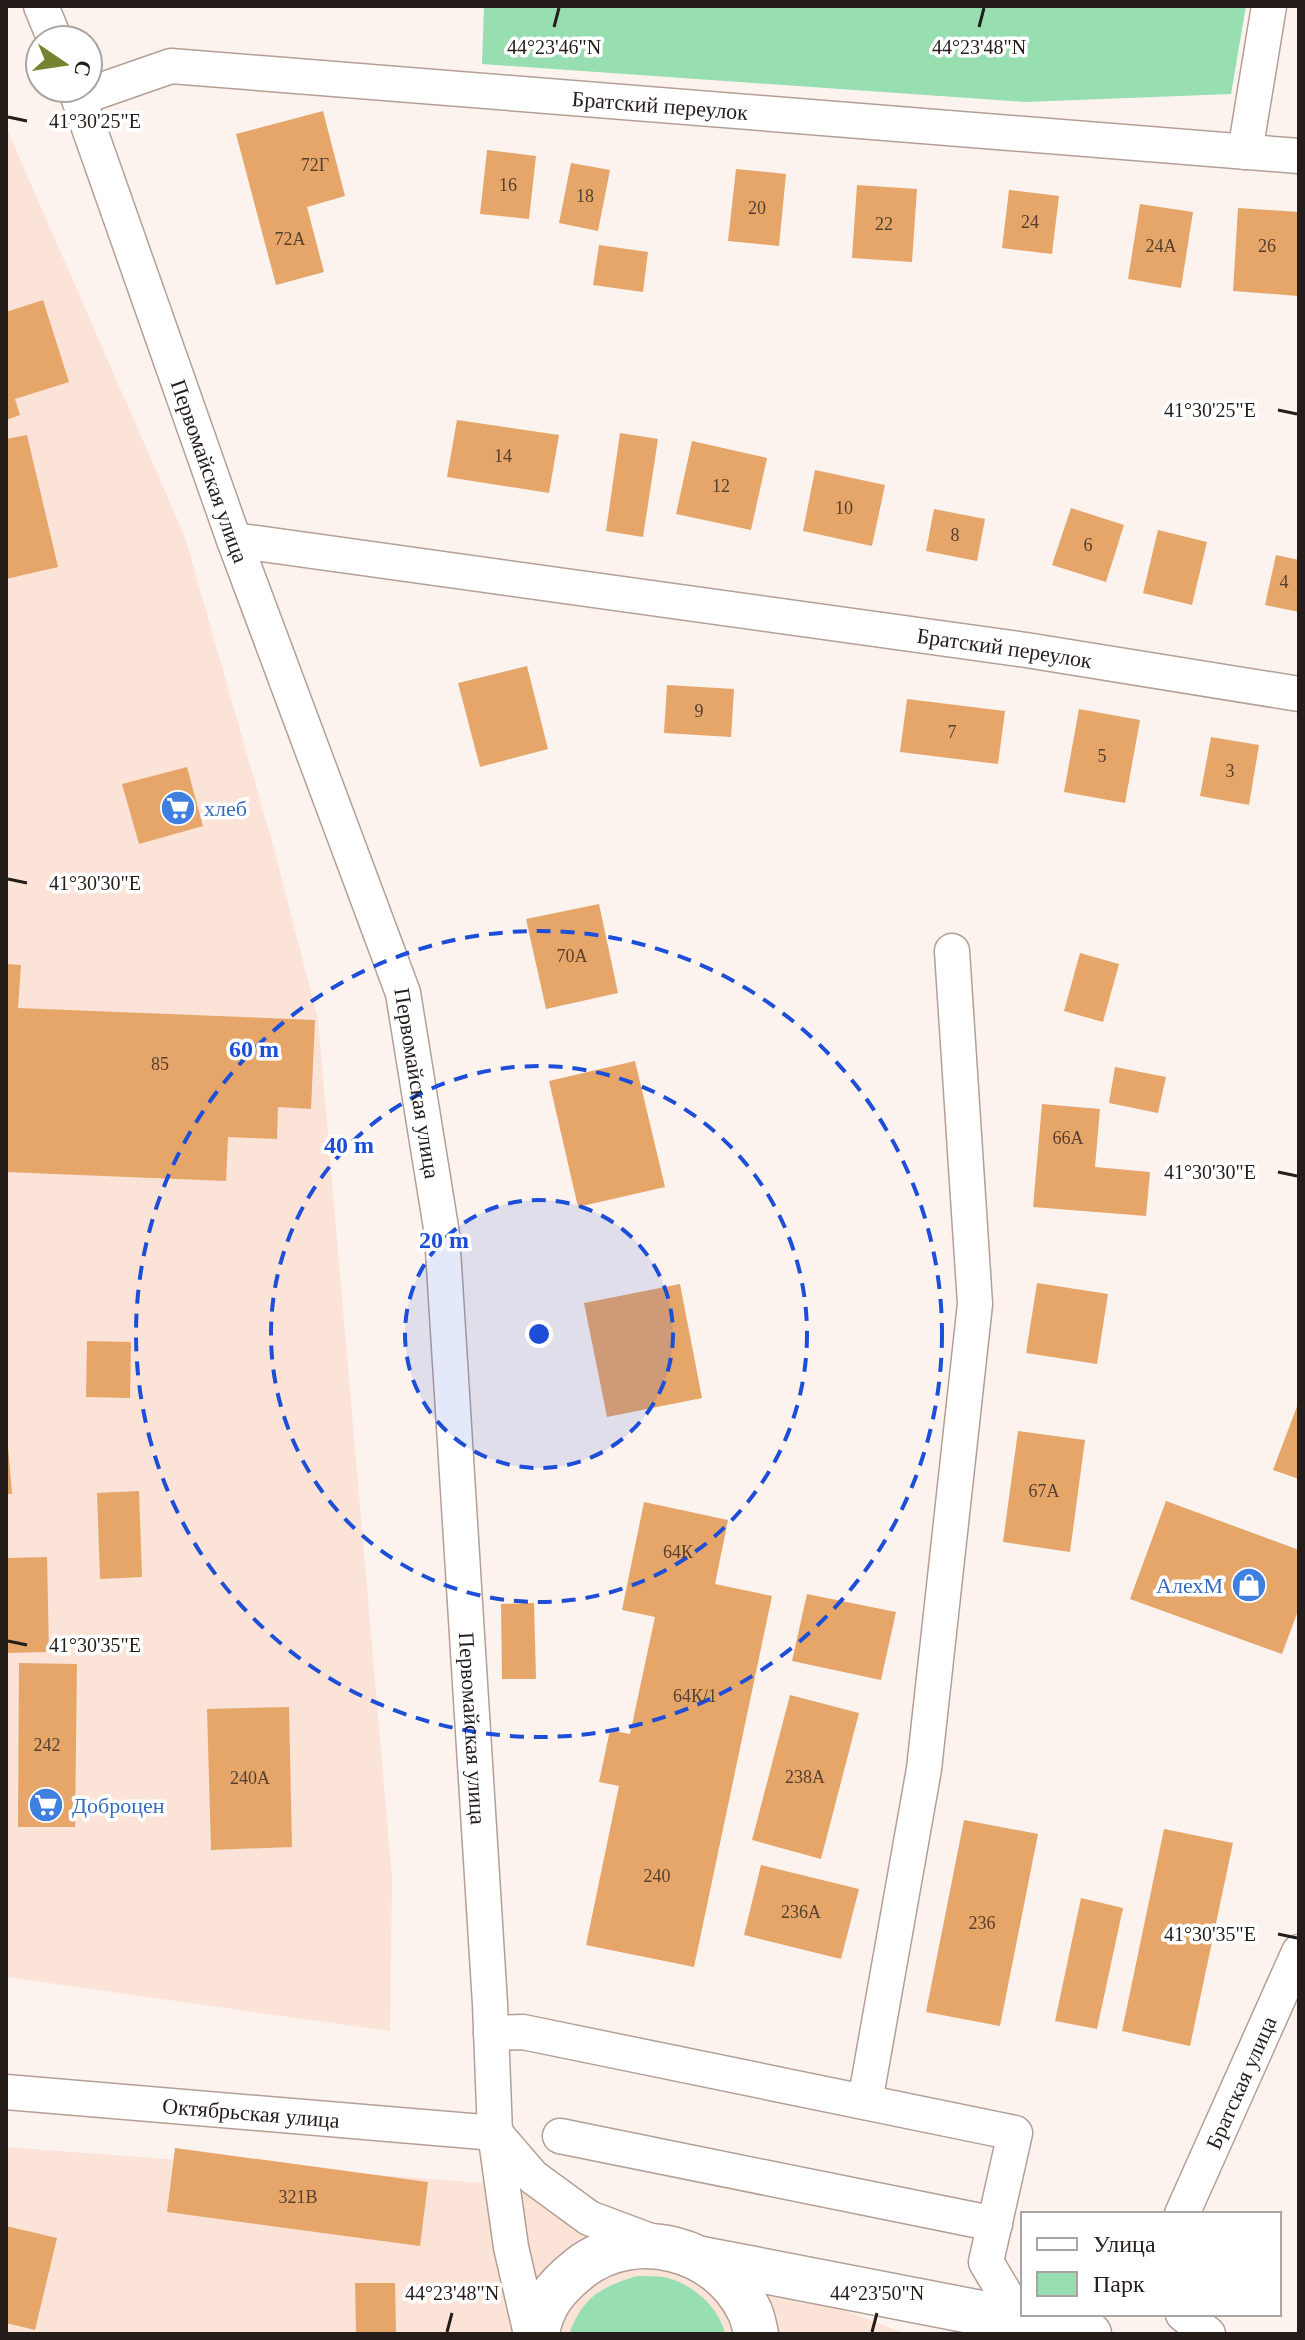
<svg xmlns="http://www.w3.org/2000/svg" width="1305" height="2340" font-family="'Times New Roman',serif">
<rect width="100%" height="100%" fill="#fcf3ef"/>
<g fill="#fbe3d8">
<polygon points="6,127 185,537 273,845 318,1019 392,1878 390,2031 6,1977"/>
<polygon points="6,2147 523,2186 906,2334 6,2334"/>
</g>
<g fill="#97deb1">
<polygon points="484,6 1246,6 1231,94 1025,102 482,64"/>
<path d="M637,2276C645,2276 655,2276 663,2277C690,2282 719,2306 725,2334H569C582,2298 602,2286 637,2276Z"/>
</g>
<g fill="#e6a66a">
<polygon points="323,111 345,196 307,207 324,272 276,285 236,134"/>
<polygon points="487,150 536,156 529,219 480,214"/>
<polygon points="571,163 610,170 598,231 559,223"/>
<polygon points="736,169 786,174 779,246 728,241"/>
<polygon points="857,185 917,189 912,262 852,258"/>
<polygon points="1009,190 1059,196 1052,254 1002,248"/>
<polygon points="1140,204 1193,212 1181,288 1128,279"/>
<polygon points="1238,208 1299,212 1298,296 1233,291"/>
<polygon points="599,245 648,252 643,292 593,285"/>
<polygon points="43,300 69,382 15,399 20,415 6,420 6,312"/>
<polygon points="457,420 559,435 549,493 447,477"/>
<polygon points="620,433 658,439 643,537 606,531"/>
<polygon points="27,435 58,567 6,579 6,439"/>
<polygon points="692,441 767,458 751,530 676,514"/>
<polygon points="815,470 885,485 872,546 803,531"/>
<polygon points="1071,508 1124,525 1106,582 1052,565"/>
<polygon points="934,509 985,519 977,561 926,551"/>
<polygon points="1158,530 1207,542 1192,605 1143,593"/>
<polygon points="1276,555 1299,560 1299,612 1265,605"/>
<polygon points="527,666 548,749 480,767 458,683"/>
<polygon points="667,685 734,689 731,737 664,733"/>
<polygon points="907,699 1005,711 998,764 900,752"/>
<polygon points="1079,709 1140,720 1125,803 1064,792"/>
<polygon points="1211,737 1259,745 1249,805 1200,796"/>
<polygon points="187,767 203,826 139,844 122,784"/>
<polygon points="599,904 618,993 546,1009 526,919"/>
<polygon points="1080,953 1119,964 1103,1022 1064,1011"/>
<polygon points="6,964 21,965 18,1008 315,1020 311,1109 278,1107 277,1139 228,1137 226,1181 6,1172"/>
<polygon points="635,1061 665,1187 578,1207 549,1081"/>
<polygon points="1115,1067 1166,1077 1158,1113 1109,1103"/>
<polygon points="1042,1104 1100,1109 1095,1167 1150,1172 1146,1216 1033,1207"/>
<polygon points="1037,1283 1108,1294 1097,1364 1026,1353"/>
<polygon points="680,1284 702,1398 607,1417 584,1303"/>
<polygon points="87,1341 131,1342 130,1398 86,1397"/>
<polygon points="1299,1401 1299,1479 1273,1470"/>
<polygon points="1018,1431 1085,1440 1070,1552 1003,1542"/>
<polygon points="6,1446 8,1446 12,1494 6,1494"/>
<polygon points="139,1491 142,1577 100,1579 97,1493"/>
<polygon points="1166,1501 1299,1550 1299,1608 1282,1654 1130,1599"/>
<polygon points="644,1502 728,1520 715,1584 772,1596 694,1967 586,1945 619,1786 599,1782 610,1730 630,1734 655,1617 622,1610"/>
<polygon points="47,1557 49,1652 6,1653 6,1558"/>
<polygon points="807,1594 896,1612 881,1680 792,1661"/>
<polygon points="534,1603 536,1679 502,1679 501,1604"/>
<polygon points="19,1663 77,1664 75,1827 18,1827"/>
<polygon points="790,1695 859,1713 821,1859 752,1840"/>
<polygon points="289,1707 292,1847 211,1850 207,1709"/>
<polygon points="964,1820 1038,1834 1000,2026 926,2012"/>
<polygon points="1164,1829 1233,1843 1190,2046 1122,2031"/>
<polygon points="761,1865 859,1889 841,1959 744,1935"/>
<polygon points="1081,1898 1123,1908 1097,2029 1055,2021"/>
<polygon points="175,2148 428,2182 420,2246 167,2212"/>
<polygon points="6,2226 57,2238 35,2330 6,2323"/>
<polygon points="355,2283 395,2283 396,2334 356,2334"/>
</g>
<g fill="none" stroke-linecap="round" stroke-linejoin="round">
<g stroke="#b49f95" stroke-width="37">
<g id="street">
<polyline points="41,6 55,40"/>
<path id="s1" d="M75,88L234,540L403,993L442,1234L490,2004L495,2133L511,2247L531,2334"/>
<path id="s2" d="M79,98L171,66L1299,156"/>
<polyline points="1245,152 1269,6"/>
<path id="s3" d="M234,540L1026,650L1299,694"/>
<polyline points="491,2033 523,2032 1015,2133 986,2262 1021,2321"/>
<path id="s4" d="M6,2092L495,2133"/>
<polyline points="865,2102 924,1769 975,1304 952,951"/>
<polyline points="495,2133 533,2177 589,2218 661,2245"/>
<polyline points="560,2136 995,2224"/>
<path id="s5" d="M1182,2214L1299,1952"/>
<polyline points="1183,2314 1208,2334"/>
</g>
</g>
<g stroke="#b49f95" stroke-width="47">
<g id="secondary">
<polyline points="702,2259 1089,2334"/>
<path d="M536,2334C539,2326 540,2317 544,2310C551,2293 566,2279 580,2268C635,2226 719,2247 749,2310C753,2317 754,2326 756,2334"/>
</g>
</g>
<use href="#street" stroke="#fff" stroke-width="34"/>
<use href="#secondary" stroke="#fff" stroke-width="44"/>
</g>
<path fill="none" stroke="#251d1a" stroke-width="3" d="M554,27L559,8M979,27L984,8M8,117L27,121M1278,410L1297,414M8,879L27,883M1278,1172L1297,1176M8,1641L27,1645M1278,1934L1297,1938M447,2332L452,2313M872,2332L877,2313"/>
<circle cx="539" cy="1334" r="134" fill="#1d4ed8" fill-opacity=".12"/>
<g fill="none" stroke="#1d4ed8" stroke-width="4" stroke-dasharray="14 10">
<circle cx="539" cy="1334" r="134"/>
<circle cx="539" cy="1334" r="268"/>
<circle cx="539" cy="1334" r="403"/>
</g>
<defs>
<g id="supermarket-disc" transform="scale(1.8)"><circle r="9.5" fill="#3f7fe0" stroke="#fff"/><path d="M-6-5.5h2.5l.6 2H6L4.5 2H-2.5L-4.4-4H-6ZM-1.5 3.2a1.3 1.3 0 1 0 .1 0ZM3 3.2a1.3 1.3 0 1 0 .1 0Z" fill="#fff"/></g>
<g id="shop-disc" transform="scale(1.8)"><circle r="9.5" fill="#3f7fe0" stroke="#fff"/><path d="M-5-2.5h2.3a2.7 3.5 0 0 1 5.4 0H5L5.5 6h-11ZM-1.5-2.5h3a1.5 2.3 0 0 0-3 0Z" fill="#fff"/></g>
</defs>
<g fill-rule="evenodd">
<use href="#supermarket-disc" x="178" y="808"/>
<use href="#shop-disc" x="1249" y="1585"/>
<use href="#supermarket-disc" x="46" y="1805"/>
</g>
<g text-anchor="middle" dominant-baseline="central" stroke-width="7" stroke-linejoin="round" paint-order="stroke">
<g font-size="18" fill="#553f2e">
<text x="315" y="165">72Г</text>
<text x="508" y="185">16</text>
<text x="585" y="196">18</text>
<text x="757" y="208">20</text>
<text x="1030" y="222">24</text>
<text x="884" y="224">22</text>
<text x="290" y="239">72А</text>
<text x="1161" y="246">24А</text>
<text x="1267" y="246">26</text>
<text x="503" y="456">14</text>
<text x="721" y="486">12</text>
<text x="844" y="508">10</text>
<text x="955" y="535">8</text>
<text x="1088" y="545">6</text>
<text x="1284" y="582">4</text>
<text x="699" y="711">9</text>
<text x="952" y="732">7</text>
<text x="1102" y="756">5</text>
<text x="1230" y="771">3</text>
<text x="572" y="956">70А</text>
<text x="160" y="1064">85</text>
<text x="1068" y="1138">66А</text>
<text x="1044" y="1491">67А</text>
<text x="678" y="1552">64К</text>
<text x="695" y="1696">64К/1</text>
<text x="47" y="1745">242</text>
<text x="805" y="1777">238А</text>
<text x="250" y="1778">240А</text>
<text x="657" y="1876">240</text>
<text x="801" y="1912">236А</text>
<text x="982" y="1923">236</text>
<text x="298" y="2197">321В</text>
</g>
<g font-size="22" fill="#251d1a" stroke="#fff">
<text stroke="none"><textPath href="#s2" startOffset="588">Братский переулок</textPath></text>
<text stroke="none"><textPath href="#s1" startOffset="406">Первомайская улица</textPath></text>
<text stroke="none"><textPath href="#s3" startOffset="778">Братский переулок</textPath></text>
<text stroke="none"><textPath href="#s1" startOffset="1054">Первомайская улица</textPath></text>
<text stroke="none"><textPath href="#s1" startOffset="1702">Первомайская улица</textPath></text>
<text stroke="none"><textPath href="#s5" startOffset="144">Братская улица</textPath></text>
<text stroke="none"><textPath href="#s4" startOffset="246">Октябрьская улица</textPath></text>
</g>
<g font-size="22" fill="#366cbe" stroke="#fff" text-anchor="start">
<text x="204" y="808">хлеб</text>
<text x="1223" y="1585" text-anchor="end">АлехМ</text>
<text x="72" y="1805">Доброцен</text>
</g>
</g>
<g font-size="20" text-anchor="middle" fill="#251d1a" stroke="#fff" stroke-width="7" stroke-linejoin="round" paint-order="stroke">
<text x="554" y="54">44°23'46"N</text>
<text x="979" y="54">44°23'48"N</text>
<text x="95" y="128">41°30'25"E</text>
<text x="1210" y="417">41°30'25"E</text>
<text x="95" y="890">41°30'30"E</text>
<text x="1210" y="1179">41°30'30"E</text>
<text x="95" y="1652">41°30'35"E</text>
<text x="1210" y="1941">41°30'35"E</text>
<text x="452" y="2300">44°23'48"N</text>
<text x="877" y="2300">44°23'50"N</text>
</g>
<circle cx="539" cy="1334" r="12" fill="#1d4ed8" stroke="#fff" stroke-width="4"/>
<g font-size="24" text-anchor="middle" font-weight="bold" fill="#1d4ed8" stroke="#fff" stroke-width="7" stroke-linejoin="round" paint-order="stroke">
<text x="254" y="1057">60 m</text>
<text x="349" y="1153">40 m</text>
<text x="444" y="1248">20 m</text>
</g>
<rect width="1305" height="2340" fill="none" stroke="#251d1a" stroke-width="16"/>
<rect x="1021" y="2212" width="260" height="104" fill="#ffffff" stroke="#a8a5a3" stroke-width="2"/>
<rect x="1037" y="2238" width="40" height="12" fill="#ffffff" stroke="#a8a5a3" stroke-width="2"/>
<text x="1093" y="2252" font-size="24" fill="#251d1a">Улица</text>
<rect x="1037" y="2272" width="40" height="24" fill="#97deb1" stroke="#a8a5a3" stroke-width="2"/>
<text x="1093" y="2292" font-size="24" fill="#251d1a">Парк</text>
<g transform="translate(64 64) rotate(103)"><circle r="38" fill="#ffffff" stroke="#a8a5a3" stroke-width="2"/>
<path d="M0-6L14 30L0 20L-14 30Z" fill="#778331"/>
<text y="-12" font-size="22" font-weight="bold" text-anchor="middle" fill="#251d1a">С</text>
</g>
</svg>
